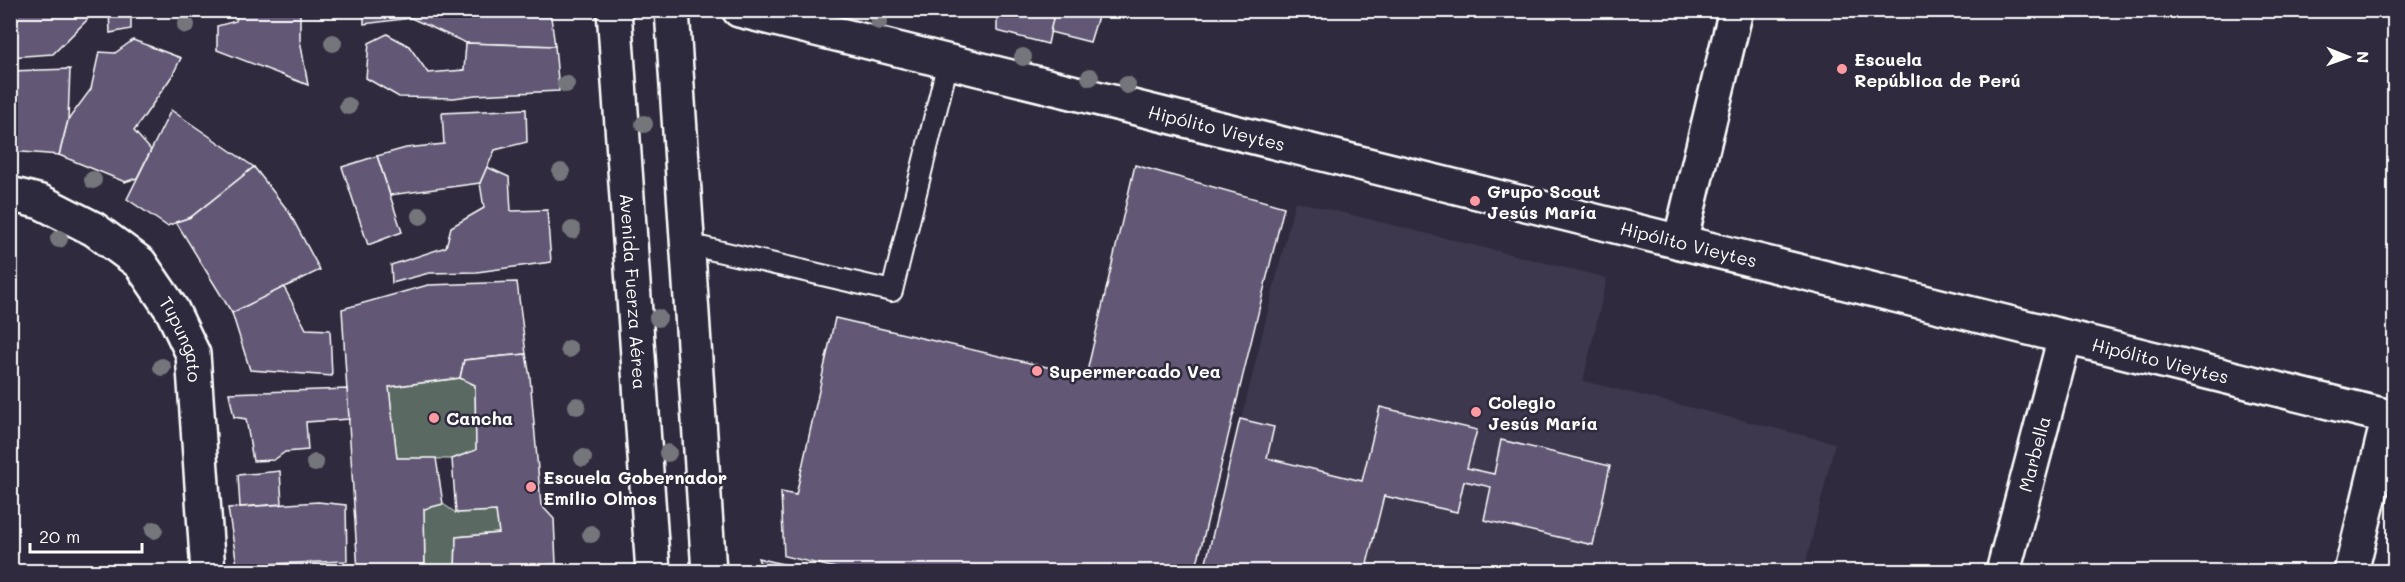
<svg xmlns="http://www.w3.org/2000/svg" width="2405" height="582" font-family="Mali,sans-serif">
<rect width="100%" height="100%" fill="#2f2a3d"/>
<filter id="ink" filterUnits="userSpaceOnUse"><feTurbulence type="fractalNoise" baseFrequency=".0167" numOctaves="2"/><feDisplacementMap in="SourceGraphic" scale="12" xChannelSelector="R" yChannelSelector="G"/><feConvolveMatrix kernelMatrix="1 2 1 2 8 2 1 2 1" color-interpolation-filters="sRGB"/></filter>
<g filter="url(#ink)">
<polygon fill="#3e384e" points="1295,201 1607,278 1583,381 1835,443 1804,571 1204,572"/>
<g fill="#5a6b62" stroke="#acb5b0" stroke-width="1.5">
<polygon points="460,378 475,385 476,450 452,459 397,458 389,387"/>
<polygon points="443,504 456,513 496,511 499,533 456,537 455,571 425,571 424,509"/>
</g>
<g fill="#625976" stroke="#fff" stroke-width="1.5">
<polygon points="10,10 91,10 87,20 53,54 10,57"/>
<polygon points="109,10 131,10 131,29 110,33"/>
<polygon points="239,10 300,10 300,40 308,85 217,50 217,26 236,21"/>
<polygon points="364,10 550,10 555,46 466,43 411,18 364,24"/>
<polygon points="993,10 1055,10 1048,44 997,31 997,12"/>
<polygon points="1055,10 1100,10 1090,42 1050,32"/>
<polygon points="387,34 409,46 428,73 464,70 466,43 555,46 559,91 475,95 454,98 399,97 366,78 369,43"/>
<polygon points="133,40 181,58 172,76 134,131 151,150 137,178 125,182 59,155 68,120 91,89 99,52 115,53"/>
<polygon points="70,69 68,120 59,155 10,151 10,71"/>
<polygon points="526,109 527,142 495,150 480,183 390,195 377,156 406,148 444,144 442,113"/>
<polygon points="171,110 254,167 191,217 167,226 127,199"/>
<polygon points="377,156 402,232 368,245 342,167"/>
<polygon points="1135,165 1284,207 1195,572 853,572 784,556 781,492 796,495 835,318 1086,376"/>
<polygon points="254,167 289,212 320,270 232,313 176,222 191,217"/>
<polygon points="487,167 509,177 511,211 547,210 551,262 477,272 429,273 392,283 391,265 446,247 451,227 484,208 480,183"/>
<polygon points="517,282 526,354 464,360 460,378 389,387 397,458 436,458 443,504 424,509 425,571 358,572 342,309 428,285"/>
<polygon points="284,287 306,329 330,330 332,376 250,370 232,313"/>
<polygon points="526,354 530,377 541,505 554,519 556,564 485,572 455,572 456,537 499,533 496,511 456,513 452,459 476,450 475,385 460,378 464,360"/>
<polygon points="347,389 349,419 306,422 308,450 285,452 274,460 253,461 246,419 234,417 229,393"/>
<polygon points="1380,407 1477,430 1467,468 1494,474 1501,440 1610,466 1593,545 1484,520 1491,487 1464,481 1457,512 1384,496 1365,572 1258,572 1239,567 1238,572 1204,571 1240,419 1274,427 1267,458 1362,481"/>
<polygon points="280,471 282,504 240,507 238,475"/>
<polygon points="318,502 346,505 347,561 237,565 228,508"/>
<polygon points="758,558 815,572 763,572"/>
</g>
<g fill="none" stroke-linecap="round" stroke-linejoin="round">
<g stroke="#fff" stroke-width="24">
<polyline id="lane" points="687,244 892,291 948,62"/>
</g>
<g stroke="#fff" stroke-width="38">
<g id="street">
<path id="s1" d="M10,194L41,202L94,229L140,263L172,310L193,354L208,572"/>
<polyline points="1680,242 1736,10"/>
<path id="s2" d="M2003,572L2065,337"/>
<polyline points="2351,572 2389,416"/>
</g>
</g>
<g stroke="#fff" stroke-width="38">
<g id="secondary">
<path id="s3" d="M739,10L2394,418"/>
</g>
</g>
<g stroke="#fff" stroke-width="38">
<g id="primary">
<path id="s4" d="M614,10L653,572"/>
<polyline points="672,10 709,572"/>
</g>
</g>
<use href="#lane" stroke="#2f2a3d" stroke-width="20"/>
<use href="#street" stroke="#2f2a3d" stroke-width="33"/>
<use href="#secondary" stroke="#2f2a3d" stroke-width="33"/>
<use href="#primary" stroke="#2f2a3d" stroke-width="33"/>
</g>
<g fill="#74767c">
<circle cx="879" cy="21" r="9"/>
<circle cx="186" cy="25" r="9"/>
<circle cx="333" cy="43" r="9"/>
<circle cx="1023" cy="57" r="9"/>
<circle cx="1090" cy="77" r="9"/>
<circle cx="566" cy="84" r="9"/>
<circle cx="1127" cy="85" r="9"/>
<circle cx="348" cy="106" r="9"/>
<circle cx="644" cy="124" r="9"/>
<circle cx="561" cy="172" r="9"/>
<circle cx="93" cy="180" r="9"/>
<circle cx="420" cy="216" r="9"/>
<circle cx="572" cy="230" r="9"/>
<circle cx="59" cy="239" r="9"/>
<circle cx="658" cy="318" r="9"/>
<circle cx="569" cy="349" r="9"/>
<circle cx="162" cy="367" r="9"/>
<circle cx="577" cy="406" r="9"/>
<circle cx="668" cy="453" r="9"/>
<circle cx="583" cy="458" r="9"/>
<circle cx="315" cy="463" r="9"/>
<circle cx="154" cy="530" r="9"/>
<circle cx="591" cy="534" r="9"/>
</g>
</g>
<g fill="#ff9aa2" stroke="#2f2a3d" stroke-width="2">
<circle cx="1842" cy="69" r="6"/>
<circle cx="1475" cy="201" r="6"/>
<circle cx="1037" cy="371" r="6"/>
<circle cx="1476" cy="412" r="6"/>
<circle cx="434" cy="418" r="6"/>
<circle cx="531" cy="487" r="6"/>
</g>
<g text-anchor="middle" dominant-baseline="central" stroke-width="5" stroke-linejoin="round" paint-order="stroke">
<g font-size="18" font-weight="bold" fill="#fff" stroke="#2f2a3d" text-anchor="start">
<text x="1854" y="59">Escuela<tspan x="1854" dy="21">República de Perú</tspan></text>
<text x="1487" y="191">Grupo Scout<tspan x="1487" dy="21">Jesús María</tspan></text>
<text x="1049" y="371">Supermercado Vea</text>
<text x="1488" y="402">Colegio<tspan x="1488" dy="21">Jesús María</tspan></text>
<text x="446" y="418">Cancha</text>
<text x="543" y="477">Escuela Gobernador<tspan x="543" dy="21">Emilio Olmos</tspan></text>
</g>
<g font-size="18" fill="#fff" stroke="#2f2a3d">
<text stroke="none"><textPath href="#s3" startOffset="492">Hipólito Vieytes</textPath></text>
<text stroke="none"><textPath href="#s3" startOffset="978">Hipólito Vieytes</textPath></text>
<text stroke="none"><textPath href="#s4" startOffset="282">Avenida Fuerza Aérea</textPath></text>
<text stroke="none"><textPath href="#s1" startOffset="237">Tupungato</textPath></text>
<text stroke="none"><textPath href="#s3" startOffset="1464">Hipólito Vieytes</textPath></text>
<text stroke="none"><textPath href="#s2" startOffset="122">Marbella</textPath></text>
</g>
</g>
<rect width="2405" height="582" fill="none" stroke="#2f2a3d" stroke-width="36"/>
<rect x="18" y="18" width="2369" height="546" fill="none" stroke="#fff" stroke-width="2" filter="url(#ink)"/>
<g transform="translate(2348 57) rotate(91)" stroke="#2f2a3d" stroke-width="4.5" paint-order="stroke">
<path d="M0-4.5L10 22L0 15L-10 22Z" fill="#ffffff"/>
<text y="-9" font-size="16" font-weight="bold" text-anchor="middle" fill="#ffffff">N</text>
</g>
<path d="M30 543v9h112v-9" fill="none" stroke="#ffffff" stroke-width="3"/>
<text x="39" y="543" font-size="18" fill="#ffffff" stroke="#2f2a3d" stroke-width="4.5" paint-order="stroke">20 m</text>
</svg>
